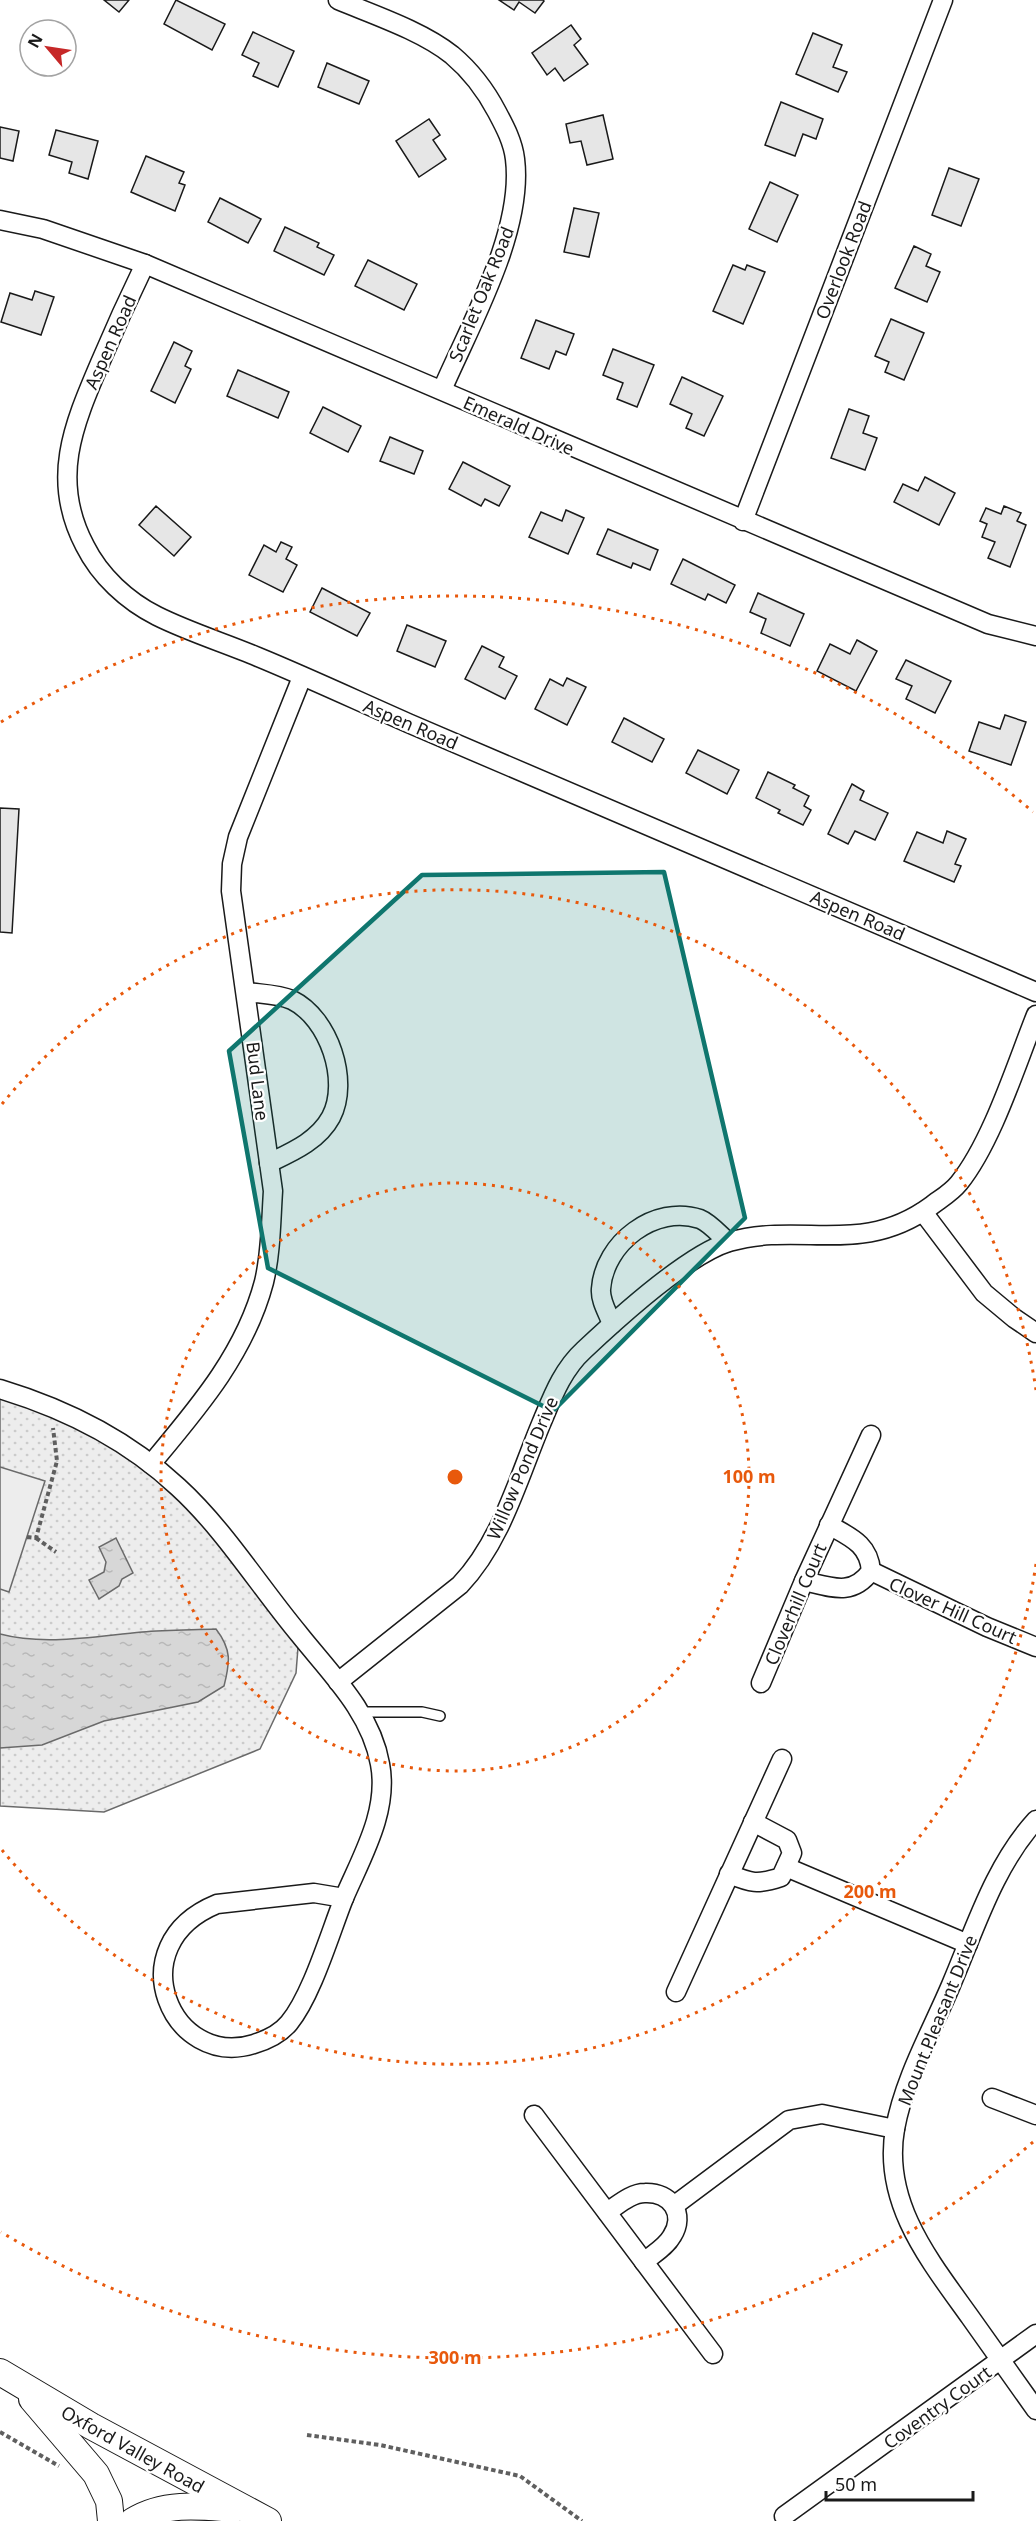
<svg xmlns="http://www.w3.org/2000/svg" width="1036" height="2521" font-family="'Noto Sans',sans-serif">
<defs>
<pattern id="park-dots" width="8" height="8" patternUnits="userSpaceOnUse" patternTransform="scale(1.5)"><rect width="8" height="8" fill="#ededed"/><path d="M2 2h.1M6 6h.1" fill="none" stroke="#cbcbcb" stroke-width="1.8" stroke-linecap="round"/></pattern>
<pattern id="water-ripples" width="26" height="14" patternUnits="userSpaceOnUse" patternTransform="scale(1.5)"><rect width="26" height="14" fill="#d7d7d7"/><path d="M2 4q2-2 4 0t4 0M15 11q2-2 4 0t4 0" fill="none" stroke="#b8b8b8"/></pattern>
</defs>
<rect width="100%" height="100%" fill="#fff"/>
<polygon fill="url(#park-dots)" stroke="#6a6a6a" stroke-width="1.5" points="0,1389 151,1464 299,1635 296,1673 260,1749 104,1812 0,1806"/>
<polygon fill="#ededed" stroke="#6a6a6a" stroke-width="1.5" points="0,1467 45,1481 9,1592 0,1589"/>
<g fill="url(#water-ripples)" stroke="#6a6a6a" stroke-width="1.5">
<polygon points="116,1538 133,1573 122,1579 119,1586 99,1599 89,1580 104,1572 106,1562 99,1547"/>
<path d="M216,1629C232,1650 230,1662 224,1686L198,1702L104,1721L42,1745L0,1748V1634C45,1646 96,1636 142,1632C166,1630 191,1630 216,1629Z"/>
</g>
<g fill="#e6e6e6" stroke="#1a1a1a" stroke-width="1.5">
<polygon points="104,0 129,0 119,12"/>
<polygon points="176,0 225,24 212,50 164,24"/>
<polygon points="499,0 543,0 544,1 535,13 519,2 514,10"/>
<polygon points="571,25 581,39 574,45 588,64 564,81 555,68 547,75 532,53"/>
<polygon points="253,32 294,51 278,87 253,76 259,63 242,55"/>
<polygon points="813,33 842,45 833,67 847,72 838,92 796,74"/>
<polygon points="327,63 369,81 359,104 318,87"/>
<polygon points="781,102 823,119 816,139 803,134 795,156 765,145"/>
<polygon points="603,115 613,159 587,165 581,141 570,143 566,124"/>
<polygon points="429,119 440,135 433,140 446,159 419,177 396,141"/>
<polygon points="0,127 19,131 13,161 0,158"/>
<polygon points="56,130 98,141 88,179 69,173 72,162 49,155"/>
<polygon points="146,156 184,172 179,183 185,185 175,211 131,192"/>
<polygon points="949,168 979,179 961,226 932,215"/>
<polygon points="770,182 798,195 777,242 749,229"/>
<polygon points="220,198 261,219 248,243 208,222"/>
<polygon points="574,208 599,213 589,257 564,252"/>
<polygon points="285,227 319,243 317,247 334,255 324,275 274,251"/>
<polygon points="914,246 931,254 926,266 940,272 927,302 895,288"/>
<polygon points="368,260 417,284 404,310 355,286"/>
<polygon points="733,265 745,270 747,265 765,272 743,324 713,311"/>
<polygon points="35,291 54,297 41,335 1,322 10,293 32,300"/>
<polygon points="891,319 924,333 904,380 885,372 889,362 875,356"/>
<polygon points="536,320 574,334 566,355 556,351 549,369 521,358"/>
<polygon points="174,342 192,351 185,366 191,369 175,403 151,391"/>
<polygon points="613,349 654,365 637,407 617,399 623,383 603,375"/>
<polygon points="238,370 289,392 278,418 227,396"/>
<polygon points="682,377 723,396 704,436 686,428 692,414 670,404"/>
<polygon points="323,407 361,426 348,452 310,433"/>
<polygon points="849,409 869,416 863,433 877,438 865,470 831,458"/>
<polygon points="390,437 423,451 414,474 380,461"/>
<polygon points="463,462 510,486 499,506 485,499 481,506 449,489"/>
<polygon points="925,477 955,493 939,525 894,502 903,484 918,491"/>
<polygon points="156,506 191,537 174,556 139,525"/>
<polygon points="1004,506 1021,513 1017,521 1026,525 1010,567 988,558 995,542 982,537 987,524 980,521 986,508 1001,514"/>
<polygon points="566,510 584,518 568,554 529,537 541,512 562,521"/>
<polygon points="608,529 658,550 650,570 633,563 631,568 597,554"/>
<polygon points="281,542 292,547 286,559 297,565 283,592 249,575 264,545 276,552"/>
<polygon points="683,559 735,585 726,603 708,594 705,600 671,584"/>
<polygon points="322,588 370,613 357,636 310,612"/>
<polygon points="758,593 804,614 790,646 761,633 766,619 750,612"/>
<polygon points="407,625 446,641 435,667 397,651"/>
<polygon points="857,640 877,651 856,691 817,671 830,644 850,654"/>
<polygon points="482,646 504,657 499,667 517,676 505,699 465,679"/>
<polygon points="906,660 951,681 935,713 906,699 912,686 896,679"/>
<polygon points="567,678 586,687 567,725 535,709 550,679 563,686"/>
<polygon points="1005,715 1026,722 1011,765 969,751 979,722 1000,729"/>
<polygon points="624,718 664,739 652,762 612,742"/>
<polygon points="698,750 739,770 727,794 686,773"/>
<polygon points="768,772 795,785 793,788 809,796 804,806 811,810 803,825 778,813 780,810 756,798"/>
<polygon points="852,784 864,791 860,800 888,813 875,840 855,831 848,844 828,834"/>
<polygon points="0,808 19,809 12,933 0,932"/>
<polygon points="947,831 966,839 955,864 961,866 954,882 904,861 917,832 943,843"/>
</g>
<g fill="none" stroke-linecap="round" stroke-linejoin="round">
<g stroke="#1a1a1a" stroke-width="12">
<polyline id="service" points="360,1712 422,1712 440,1716"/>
</g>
<g stroke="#1a1a1a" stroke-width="21">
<g id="minor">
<path d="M338,0C374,15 422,31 452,55C471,71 486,91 497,112C505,127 513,142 515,159C524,231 470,325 442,390"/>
<polyline points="0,220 43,229 145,264 988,624 1036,636"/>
<path d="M145,264C129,297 114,330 100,363C73,426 50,480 85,546C100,576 127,601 157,616C189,632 225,643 258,657C309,678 358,701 408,723C617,813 827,901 1036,992"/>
<polyline points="743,521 943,0"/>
<path d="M247,992C261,994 278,994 292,1000C329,1018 350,1081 331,1117C318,1141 292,1152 269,1163"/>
<polyline points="923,1212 984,1293 1014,1318 1036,1333"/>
<path d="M612,1324C608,1313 600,1301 601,1289C604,1243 655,1204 700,1219C710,1223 720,1235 728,1242"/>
<path d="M0,1389C66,1409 127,1439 178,1487C224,1529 259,1586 299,1634C330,1673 371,1712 380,1764C389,1811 362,1856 344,1898"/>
<path d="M151,1464C197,1409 245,1354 264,1282C271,1253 271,1221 273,1191L231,891L232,864L238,837L302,677"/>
<polyline points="871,1571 987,1627 1036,1647"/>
<path d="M804,1581C831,1587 852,1597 871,1571C869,1544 850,1537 829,1525"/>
<path d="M338,1682L460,1585C501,1542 518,1479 541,1424C552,1398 562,1370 584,1350C617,1319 687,1255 729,1242C802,1221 861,1257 931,1206C940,1199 951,1193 959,1183C992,1142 1016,1065 1036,1015"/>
<polyline points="761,1683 804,1581 871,1435"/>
<path d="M1036,1820C994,1866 975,1929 951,1985C931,2032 904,2079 895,2129C882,2203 930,2261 970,2317C992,2348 1014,2379 1036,2410"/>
<polyline points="786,1867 968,1944"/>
<path d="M729,1874C751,1883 757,1885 781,1877L792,1853L787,1840L753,1822"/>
<path d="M314,1893L344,1898C330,1933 312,1995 289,2023C280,2034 267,2040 254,2044C172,2070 117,1945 217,1904Z"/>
<polyline points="676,1992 782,1759"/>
<polyline points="992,2098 1036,2115"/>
<polyline points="534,2115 713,2354"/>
<polyline points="675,2205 789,2120 822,2114 895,2129"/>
<path d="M607,2212C618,2205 631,2193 645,2193C671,2192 686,2214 672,2236C666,2247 653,2254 644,2262"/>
<polyline points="784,2516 1036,2334"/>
</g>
</g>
<g stroke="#1a1a1a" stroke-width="28">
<g id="secondary">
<polyline points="0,2372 91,2426 268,2521"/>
<polyline points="32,2399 96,2474 109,2501 111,2521"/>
<path d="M133,2521C163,2502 200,2506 234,2509"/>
</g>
</g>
<g stroke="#5f5f5f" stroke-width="4" stroke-dasharray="4.5 3" stroke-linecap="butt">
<polyline points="27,1537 36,1538 57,1461 53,1428"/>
<polyline points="36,1538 56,1552"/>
<polyline points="0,2432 59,2466"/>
<polyline points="307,2435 380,2445 520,2476 582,2521"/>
</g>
<use href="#service" stroke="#fff" stroke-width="9"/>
<use href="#minor" stroke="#fff" stroke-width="18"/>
<use href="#secondary" stroke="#fff" stroke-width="26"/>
</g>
<path fill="#0f766e" fill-opacity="0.2" stroke="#0f766e" stroke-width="4.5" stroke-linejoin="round" d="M664,872L745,1218L553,1411L268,1268L229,1051L422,875Z"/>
<g fill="none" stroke="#e8590c" stroke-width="3" stroke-dasharray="3 6">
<circle cx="455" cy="1477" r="294"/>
<path d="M1036 1564A587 587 0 0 1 2 1850M2 1104A587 587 0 0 1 1036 1390"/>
<path d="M1033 2142A881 881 0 0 1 1 2232M1 722A881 881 0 0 1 1033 812"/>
</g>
<g text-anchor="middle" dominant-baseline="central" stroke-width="4.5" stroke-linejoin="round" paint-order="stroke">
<g font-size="18" fill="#1a1a1a" stroke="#fff">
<text transform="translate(843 260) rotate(-69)">Overlook Road</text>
<text transform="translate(481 294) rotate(-68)">Scarlet Oak Road</text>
<text transform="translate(110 342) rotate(-66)">Aspen Road</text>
<text transform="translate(519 425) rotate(24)">Emerald Drive</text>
<text transform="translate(411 724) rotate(23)">Aspen Road</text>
<text transform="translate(858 915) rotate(23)">Aspen Road</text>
<text transform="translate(258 1081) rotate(83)">Bud Lane</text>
<text transform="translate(522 1468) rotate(-67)">Willow Pond Drive</text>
<text transform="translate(795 1604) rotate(-67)">Cloverhill Court</text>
<text transform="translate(953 1610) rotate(24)">Clover Hill Court</text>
<text transform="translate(937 2020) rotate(-68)">Mount Pleasant Drive</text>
<text transform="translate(937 2407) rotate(-36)">Coventry Court</text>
<text transform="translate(133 2449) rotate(29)">Oxford Valley Road</text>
</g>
</g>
<circle cx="455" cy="1477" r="9" fill="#e8590c" stroke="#fff" stroke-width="3"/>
<g font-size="18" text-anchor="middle" font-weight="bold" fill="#e8590c" stroke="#fff" stroke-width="4.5" stroke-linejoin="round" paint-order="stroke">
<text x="749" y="1483">100 m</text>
<text x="870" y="1898">200 m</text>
<text x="455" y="2364">300 m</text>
</g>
<g transform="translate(48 48) rotate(299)"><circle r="28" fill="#ffffff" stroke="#a3a3a3" stroke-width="1.5"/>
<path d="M0-4.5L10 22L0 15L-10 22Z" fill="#c62828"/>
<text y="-9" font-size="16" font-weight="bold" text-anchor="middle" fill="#1a1a1a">N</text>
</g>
<path d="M826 2491v9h147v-9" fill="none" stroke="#1a1a1a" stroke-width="3"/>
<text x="835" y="2491" font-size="18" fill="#1a1a1a" stroke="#ffffff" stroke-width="4.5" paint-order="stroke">50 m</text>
</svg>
